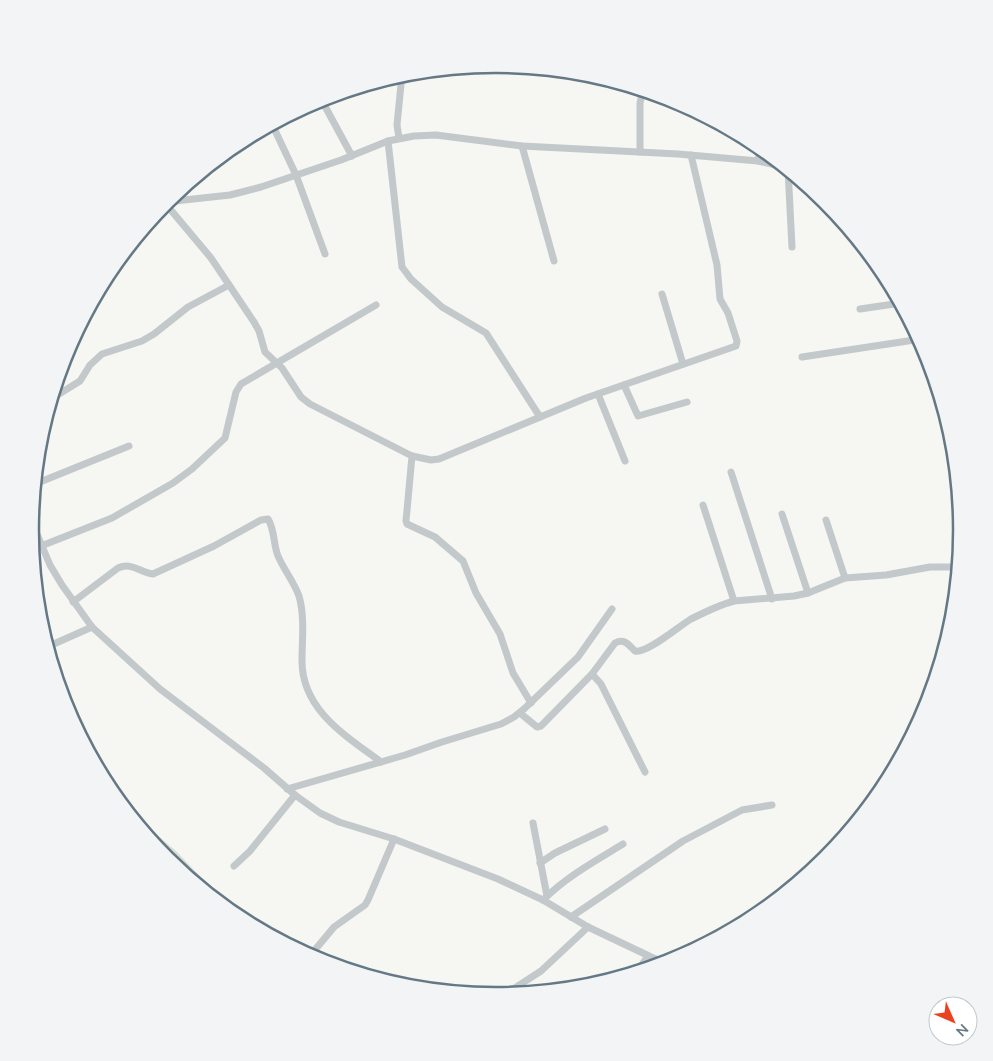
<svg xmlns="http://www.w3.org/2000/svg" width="993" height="1061" font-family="Mulish,sans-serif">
<rect width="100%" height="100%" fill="#f6f6f2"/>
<polygon fill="#d8ded3" points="121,804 177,852 242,921 166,860"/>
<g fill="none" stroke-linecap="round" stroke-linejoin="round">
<g stroke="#c3c8ca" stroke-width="7">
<polyline points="321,99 352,156"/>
<polyline points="272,124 296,175 325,254"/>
<polyline points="399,138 397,125 402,74"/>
<polyline points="388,141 402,267 411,279 442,307 486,333 540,417"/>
<polyline points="522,146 554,261"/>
<polyline points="640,152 640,103 643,90"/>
<polyline points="758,161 760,146"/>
<polyline points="788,169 792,247"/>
<polyline points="166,202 230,195 261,187 341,160 388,141 414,136 436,135 522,146 678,154 758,161 785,167"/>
<polyline points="165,203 211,258 254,322 259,331 265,352 282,368 301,397 310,404 412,456 431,460 439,459 586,398 736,346 737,341 728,313 720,299 717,265 691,155"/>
<polyline points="662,294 683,364"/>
<polyline points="860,309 901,303"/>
<polyline points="802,357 921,339"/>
<polyline points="624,385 638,416 687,402"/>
<polyline points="598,394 625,461"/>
<polyline points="51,399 80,381 90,365 102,354 142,341 154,334 188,307 229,285"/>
<polyline points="412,456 406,521 407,524 435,537 463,561 476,593 500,634 513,673 531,703"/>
<polyline points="731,472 772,599"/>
<polyline points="35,484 129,446"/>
<polyline points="703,505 734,601"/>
<polyline points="782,514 808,593"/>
<polyline points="31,520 50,565 62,585 92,627 160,689 264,768 295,795 320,813 339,822 394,839 498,879 543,900 588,927 666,964"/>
<polyline points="826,520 845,578"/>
<polyline points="41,546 112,518 173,483 192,469 225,438 236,392 241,384 376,305"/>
<path d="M73,602L118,568C132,562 139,572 153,574L214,546L261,520L268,519C275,530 273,544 278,556C284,570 294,582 299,596C305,617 302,640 302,661C302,710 346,736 381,762"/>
<polyline points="47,647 92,627"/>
<polyline points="592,674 601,684 645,772"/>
<path d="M520,713L537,727L541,726L592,674L615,643C624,638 628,644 635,651C647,654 679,626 691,619C705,612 719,605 734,601L794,596L808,593L845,578L886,575L930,567H959"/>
<polyline points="287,789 405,755 442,742 501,724 514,717 524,709 578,657 612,609"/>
<polyline points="533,823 547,896"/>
<polyline points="540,863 555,853 605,829"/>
<polyline points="234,866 250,851 295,795"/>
<path d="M543,900C566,877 595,861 623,844"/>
<polyline points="571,917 683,841 742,810 772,805"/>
<polyline points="309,957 334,927 365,905 368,900 394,839"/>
<polyline points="636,973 648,956"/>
<polyline points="501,997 541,971 588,927"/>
</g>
</g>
<path d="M0 0H993V1061H0ZM39 530a457 457 0 1 1 914 0a457 457 0 1 1-914 0Z" fill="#f3f4f5" fill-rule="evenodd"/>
<path fill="none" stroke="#647885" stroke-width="2.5" d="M39 530a457 457 0 1 1 914 0a457 457 0 1 1-914 0Z"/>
<g transform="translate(953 1021) rotate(135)"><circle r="24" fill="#ffffff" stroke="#c1c9ce"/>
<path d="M0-4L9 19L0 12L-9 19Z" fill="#ea421f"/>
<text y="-8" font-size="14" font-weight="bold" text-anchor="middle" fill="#647885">N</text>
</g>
</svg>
